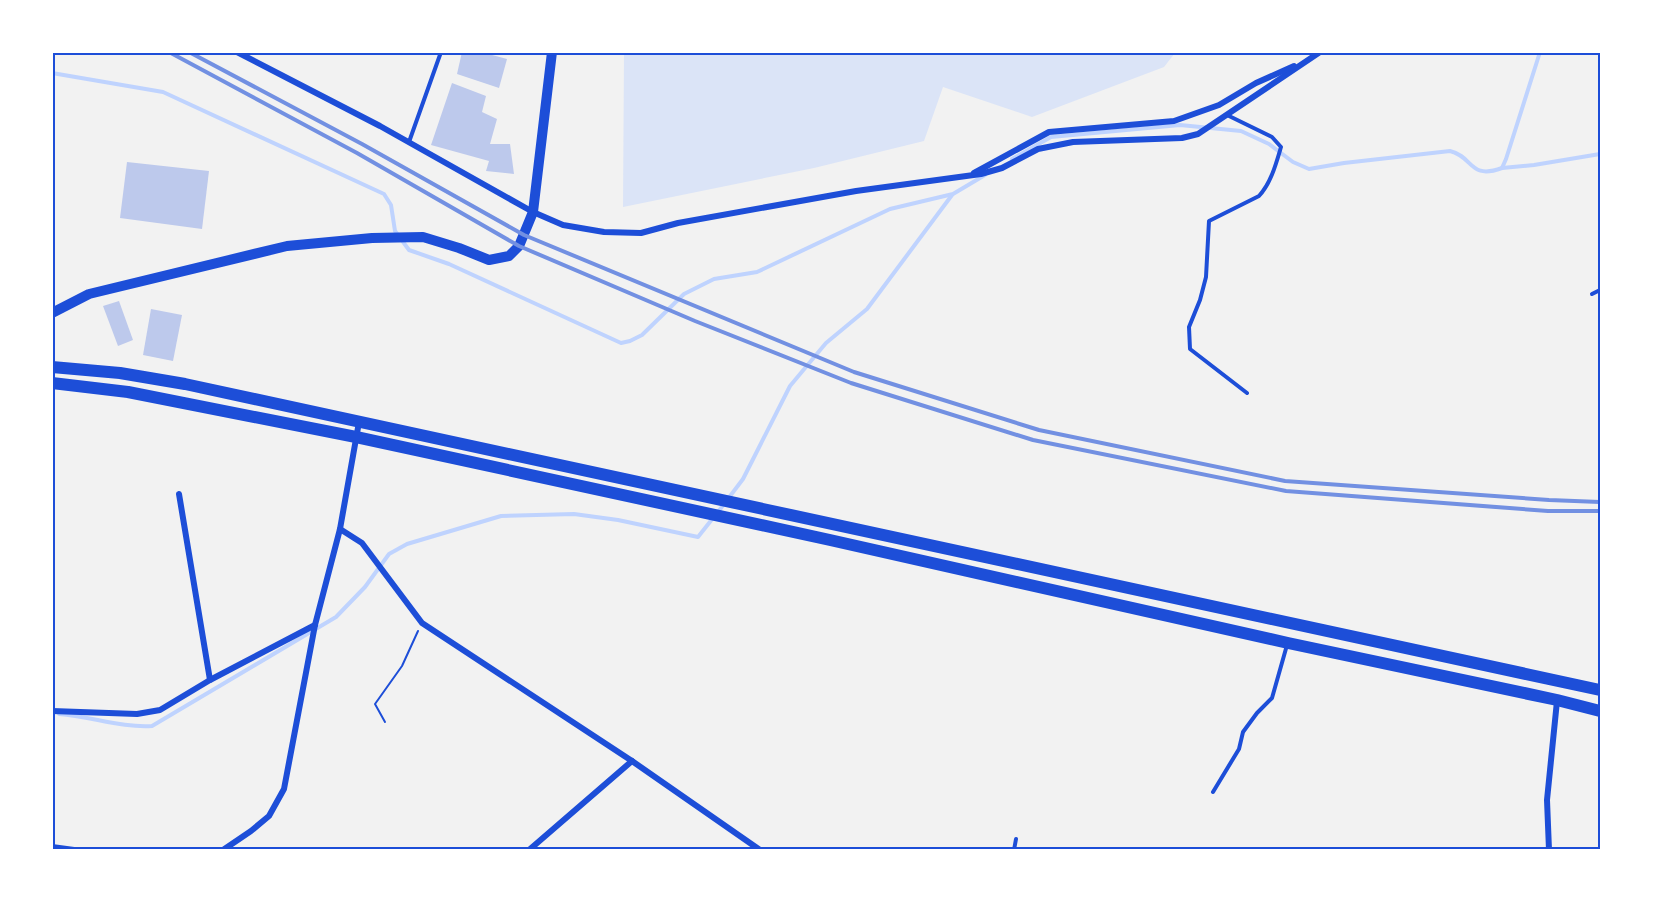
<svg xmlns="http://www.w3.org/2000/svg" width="1653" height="902" font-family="'Nunito Sans',sans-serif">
<rect width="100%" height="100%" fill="#f2f2f2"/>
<polygon fill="#dbe4f7" points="624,53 624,52 1175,53 1164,67 1032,117 943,87 924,141 814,168 623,207"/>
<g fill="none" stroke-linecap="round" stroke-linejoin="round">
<g stroke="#bfd3fe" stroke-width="4">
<polyline points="52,73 163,92 384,194 391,205 395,231 409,250 449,264 621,343 630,341 642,335 684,294 714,279 757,272 890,209 953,194 985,175"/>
<path d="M1012,159L1051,137L1180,125L1241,131L1269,144L1293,162L1309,169L1344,163L1450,151C1474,157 1469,180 1502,168L1506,159L1540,52"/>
<polyline points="1502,168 1534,165 1600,154"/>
<polyline points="718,512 743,479 790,386 826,343 867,309 952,195"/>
<path d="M59,714C90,716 121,728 152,726L336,617L365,587L389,554L407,544L501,516L574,514L618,520L698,537L713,518"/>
</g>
</g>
<g fill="#bdc9ec">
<polygon points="462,52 481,52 507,59 499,88 457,74"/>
<polygon points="452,83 486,96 482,112 497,119 490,144 510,144 514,174 486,171 489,161 431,145"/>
<polygon points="127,162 209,171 202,229 120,218"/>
<polygon points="119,301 133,340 118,346 103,306"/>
<polygon points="151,309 182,315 173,361 143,355"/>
</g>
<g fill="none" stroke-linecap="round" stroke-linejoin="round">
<polyline stroke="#1d4ed8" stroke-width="2" points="385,722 375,704 402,666 418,631"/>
<g stroke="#1d4ed8" stroke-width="4">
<path d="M1227,115L1272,137L1281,147C1276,164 1271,183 1259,196L1209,221L1206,277L1200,300L1189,327L1190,349L1247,393"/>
<polyline points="409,142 441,52"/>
<polyline points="1592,294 1600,290"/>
<polyline points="1213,792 1239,749 1243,732 1257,713 1272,698 1287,645"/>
<polyline points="1014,850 1016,839"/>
</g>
<g stroke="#1d4ed8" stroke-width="6">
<polyline points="237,52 380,126 533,212 563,225 604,232 641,233 678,223 856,191 981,174 1002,168 1038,149 1073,142 1182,138 1198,134 1320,52"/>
<polyline points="974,173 1049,132 1174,121 1219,105 1256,83 1294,66"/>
<polyline points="179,494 210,680"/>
<polyline points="340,529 362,543 422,623 632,761 760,850"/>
<polyline points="52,711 137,714 160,710 210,680 315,625"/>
<polyline points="52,847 74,850"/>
<polyline points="223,850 251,831 269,816 284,789 315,625 340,529 359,422"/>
<polyline points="529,850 632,761"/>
<polyline points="1549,850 1547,800 1557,701"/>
</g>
<polyline stroke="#1d4ed8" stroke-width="10" points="52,313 89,294 287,246 372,238 423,237 459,248 489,260 509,256 519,246 533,212 552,52"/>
<g stroke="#1d4ed8" stroke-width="12">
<polyline points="52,367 120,373 185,384 1600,690"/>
<polyline points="52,383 128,392 356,437 830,540 1288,643 1557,700 1600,711"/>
</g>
<g stroke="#7290e2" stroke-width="4">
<polyline points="169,52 357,153 519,246 695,321 851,383 1033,440 1286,491 1548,511 1600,511"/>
<polyline points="189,52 362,144 524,235 854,372 1039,430 1285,481 1549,500 1600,502"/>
</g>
</g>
<rect width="1653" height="902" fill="none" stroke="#ffffff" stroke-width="108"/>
<rect x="54" y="54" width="1545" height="794" fill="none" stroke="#1d4ed8" stroke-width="2"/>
</svg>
